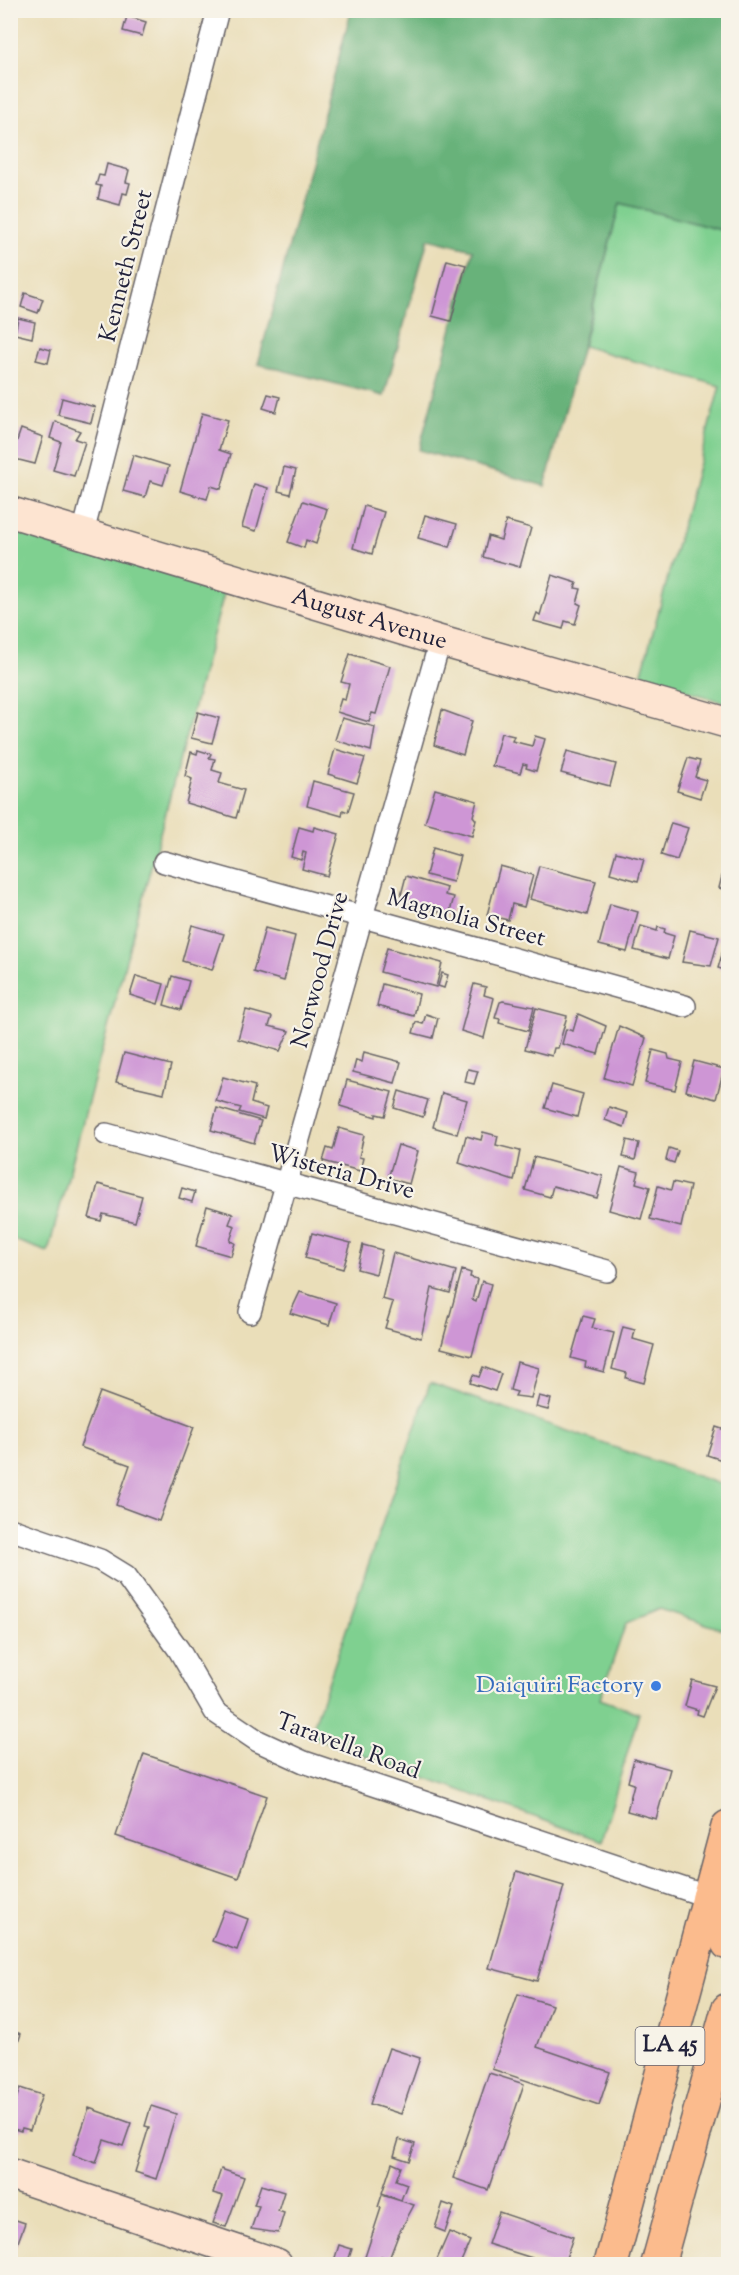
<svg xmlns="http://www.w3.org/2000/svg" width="739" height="2275" font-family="'Sorts Mill Goudy',serif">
<rect width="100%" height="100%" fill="#f7f3e8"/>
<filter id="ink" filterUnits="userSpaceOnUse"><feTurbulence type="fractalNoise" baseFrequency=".0167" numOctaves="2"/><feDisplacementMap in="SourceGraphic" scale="12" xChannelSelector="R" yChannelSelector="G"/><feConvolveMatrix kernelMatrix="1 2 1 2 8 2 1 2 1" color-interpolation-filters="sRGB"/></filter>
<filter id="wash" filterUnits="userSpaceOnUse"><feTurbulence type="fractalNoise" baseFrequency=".008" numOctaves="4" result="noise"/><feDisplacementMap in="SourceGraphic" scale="24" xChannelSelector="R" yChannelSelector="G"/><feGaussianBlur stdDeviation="1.35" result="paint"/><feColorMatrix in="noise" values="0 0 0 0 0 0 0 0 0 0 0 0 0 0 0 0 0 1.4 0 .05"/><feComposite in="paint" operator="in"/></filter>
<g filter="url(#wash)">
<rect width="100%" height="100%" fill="#eadeb9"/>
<g fill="#7fd090" stroke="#507966" stroke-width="1.5">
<polygon points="620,203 728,232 728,704 641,676 720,386 583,346"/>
<polygon points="11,525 225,590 48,1252 11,1239"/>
<polygon points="430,1383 728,1487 728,1631 659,1609 626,1623 600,1699 639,1713 601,1841 310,1736"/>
</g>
<polygon fill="#67b27a" stroke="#446a5a" stroke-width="1.5" points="351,11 728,11 728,232 620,203 545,486 419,450 473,250 428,239 384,396 258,364"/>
<g id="blocks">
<g fill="#ce96d5">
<polygon points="127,16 146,22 142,36 123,31"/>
<polygon points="107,164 129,170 126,182 130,183 127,194 123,193 120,205 98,199 101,186 96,185 99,175 104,176"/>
<polygon points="447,260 466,265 451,321 432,316"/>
<polygon points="25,293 43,299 38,313 21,307"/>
<polygon points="18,318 35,322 32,338 15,334"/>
<polygon points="40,347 51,350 48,363 36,360"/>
<polygon points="268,394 280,397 276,412 263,408"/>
<polygon points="62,398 95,407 91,423 58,415"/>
<polygon points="202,413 228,420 219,450 231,454 221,489 211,486 207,499 180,491"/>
<polygon points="55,421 80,431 75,439 85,442 74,476 53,470 61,442 50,438"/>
<polygon points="21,429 43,437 35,464 11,458"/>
<polygon points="133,455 169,466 163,485 150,481 145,497 123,491"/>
<polygon points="284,467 296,470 290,494 278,491"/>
<polygon points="254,484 268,488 256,531 242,527"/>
<polygon points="303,501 327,509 316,544 306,540 304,548 288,542"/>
<polygon points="364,506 384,512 372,554 353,548"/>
<polygon points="425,515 457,524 450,547 418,538"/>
<polygon points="506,521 531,528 520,567 483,557 488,536 501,540"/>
<polygon points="552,575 577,583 575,588 581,589 577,603 581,605 575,624 565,621 563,629 534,621 537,613 540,615"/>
<polygon points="350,654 390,666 376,714 372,713 369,722 337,712 341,699 345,700 349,684 341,682"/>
<polygon points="442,710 472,721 463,755 434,745"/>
<polygon points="198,712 219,718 212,743 191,738"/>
<polygon points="342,718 375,727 371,751 335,740"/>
<polygon points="501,733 514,736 512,741 532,746 535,736 545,739 536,771 526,768 527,765 523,764 520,773 492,766"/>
<polygon points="335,749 365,758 357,783 328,774"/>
<polygon points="198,750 211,754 209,758 215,759 212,770 222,773 219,783 244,790 236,818 186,803 192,779 185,776 191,752 197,754"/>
<polygon points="567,751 616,764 610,786 561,773"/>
<polygon points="688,758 700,761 695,777 706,780 700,798 677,791"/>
<polygon points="313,781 354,792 348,812 343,810 342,816 307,806"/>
<polygon points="435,789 477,801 473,816 476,820 472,836 425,823"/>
<polygon points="671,823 688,828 677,860 661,855"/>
<polygon points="299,827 313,831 314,827 339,834 327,876 302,869 306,853 303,852 301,860 291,857"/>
<polygon points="433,848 460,856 453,882 426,875"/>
<polygon points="616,852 644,859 638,881 610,873"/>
<polygon points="500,866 533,875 524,907 512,904 508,920 487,915"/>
<polygon points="539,866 596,881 587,915 530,899"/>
<polygon points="406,876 447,888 445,895 454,897 449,915 400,899"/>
<polygon points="722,876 728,877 728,891 719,888"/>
<polygon points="610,904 638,912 627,952 599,945"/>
<polygon points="192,925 224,934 212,970 182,961"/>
<polygon points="641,926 657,931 658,927 665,929 664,933 674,936 668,959 634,950"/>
<polygon points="265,928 295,936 284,981 253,972"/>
<polygon points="690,930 719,937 711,966 682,962"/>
<polygon points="726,940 728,941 728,971 718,968"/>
<polygon points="387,948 442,963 436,987 380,972"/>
<polygon points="442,973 448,975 444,988 438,986"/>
<polygon points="136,976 164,984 158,1004 130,995"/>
<polygon points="172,976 189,981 181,1010 164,1005"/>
<polygon points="382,984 419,994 414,1016 377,1006"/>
<polygon points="474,984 486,987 484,995 494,998 484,1038 461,1031"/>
<polygon points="503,1001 534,1007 528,1031 499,1023 500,1019 495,1018 500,1002"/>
<polygon points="536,1008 567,1016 558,1048 554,1048 552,1056 525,1049"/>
<polygon points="246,1010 272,1017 269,1026 289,1031 280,1051 238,1039"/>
<polygon points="426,1014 438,1018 433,1038 413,1033 416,1022 423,1024"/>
<polygon points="578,1014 606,1026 598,1054 562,1044 566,1029 573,1031"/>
<polygon points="619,1026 646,1038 632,1086 604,1078"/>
<polygon points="653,1050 668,1054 669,1059 682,1062 675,1090 645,1083"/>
<polygon points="364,1052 401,1062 395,1083 353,1072 356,1060 362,1062"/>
<polygon points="124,1053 171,1065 164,1093 116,1082"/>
<polygon points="694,1061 724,1069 716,1099 686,1091"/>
<polygon points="468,1069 478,1071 474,1084 465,1082"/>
<polygon points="223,1077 255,1086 251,1103 267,1108 264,1119 239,1112 241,1108 216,1101"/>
<polygon points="347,1080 392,1092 385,1116 376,1114 376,1117 340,1106"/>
<polygon points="552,1085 583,1094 577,1117 545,1108"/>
<polygon points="399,1091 428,1100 423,1117 394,1108"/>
<polygon points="442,1093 467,1100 457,1134 433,1127"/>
<polygon points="609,1107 628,1113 624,1127 605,1120"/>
<polygon points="217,1108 261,1121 254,1143 211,1130"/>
<polygon points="339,1128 364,1135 359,1157 363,1158 360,1171 323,1161 327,1148 333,1150"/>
<polygon points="483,1132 498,1136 496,1145 520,1151 514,1181 459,1163 466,1136 481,1140"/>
<polygon points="627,1140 639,1143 635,1160 623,1157"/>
<polygon points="398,1145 418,1151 409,1184 388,1178"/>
<polygon points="669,1148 678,1151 674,1163 666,1160"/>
<polygon points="534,1157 603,1176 597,1198 553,1186 550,1197 525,1190"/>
<polygon points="621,1167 639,1172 636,1183 650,1187 641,1219 609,1210"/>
<polygon points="673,1182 690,1186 681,1227 650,1219 658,1186 671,1190"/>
<polygon points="98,1184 142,1196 135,1222 103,1214 101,1221 89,1218"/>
<polygon points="182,1188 195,1192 192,1202 179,1198"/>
<polygon points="207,1206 233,1214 229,1224 235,1226 230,1241 235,1243 231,1256 196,1246"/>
<polygon points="312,1233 351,1243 343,1269 305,1258"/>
<polygon points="363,1245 382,1250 376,1274 357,1269"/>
<polygon points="393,1253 456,1271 450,1293 432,1288 421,1338 385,1328 393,1302 382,1299"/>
<polygon points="462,1270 471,1273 470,1277 477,1279 472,1300 476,1302 482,1281 491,1284 472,1356 441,1348"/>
<polygon points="300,1292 336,1303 329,1325 290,1313"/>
<polygon points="583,1316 595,1319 592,1328 614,1333 604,1372 585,1367 586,1362 571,1358"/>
<polygon points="623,1327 635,1330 633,1339 654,1345 644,1383 626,1378 627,1373 612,1369"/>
<polygon points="517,1362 539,1368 531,1398 515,1396 517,1392 510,1390"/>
<polygon points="483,1367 501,1374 495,1391 470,1383 473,1375 479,1377"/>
<polygon points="100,1392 194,1427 159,1521 116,1505 130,1465 80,1447"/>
<polygon points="539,1396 551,1399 548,1410 536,1407"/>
<polygon points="716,1427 728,1431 728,1462 707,1455"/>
<polygon points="692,1680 715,1686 703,1716 697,1714 698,1710 685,1706"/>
<polygon points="144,1754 267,1796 238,1878 116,1836"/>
<polygon points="634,1759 670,1769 656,1819 627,1811 634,1784 628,1782"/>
<polygon points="516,1872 564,1886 537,1981 489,1968"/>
<polygon points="224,1910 248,1919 237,1950 212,1941"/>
<polygon points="518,1994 552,2005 537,2047 610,2072 599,2105 492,2069"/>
<polygon points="10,2030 21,2034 11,2063 10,2063"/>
<polygon points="389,2048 420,2058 401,2114 370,2104"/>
<polygon points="489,2073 524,2084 488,2190 453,2178"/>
<polygon points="20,2088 42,2095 30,2130 22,2128 21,2131 10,2128 10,2117"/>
<polygon points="151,2106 176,2114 156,2179 135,2172 149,2127 145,2126"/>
<polygon points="89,2108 131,2123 123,2146 104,2140 96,2163 73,2155"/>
<polygon points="399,2139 415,2144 409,2161 394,2156"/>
<polygon points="392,2163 401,2167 396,2180 407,2184 401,2200 382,2193"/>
<polygon points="221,2169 244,2177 226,2227 213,2223 223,2196 213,2193"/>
<polygon points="261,2185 284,2192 278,2211 284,2213 278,2233 251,2229 259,2206 254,2205"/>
<polygon points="382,2195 414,2205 399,2233 389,2259 381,2256 379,2262 365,2257 381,2208 378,2207"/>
<polygon points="443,2203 454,2207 445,2232 435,2228"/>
<polygon points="499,2212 573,2237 564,2264 551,2264 488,2244"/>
<polygon points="13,2219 25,2223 10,2264 10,2226"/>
<polygon points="449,2232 470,2241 460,2264 435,2264"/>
<polygon points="339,2245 352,2249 347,2264 333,2264"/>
</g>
</g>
</g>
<g filter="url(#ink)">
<use href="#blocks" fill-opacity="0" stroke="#686467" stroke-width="1.5"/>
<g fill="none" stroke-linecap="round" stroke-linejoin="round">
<g stroke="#686467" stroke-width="24">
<g id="street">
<polyline points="83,533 218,10"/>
<polyline points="164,862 685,1006"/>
<polyline points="106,1134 607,1271"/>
<polyline points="250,1312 440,641"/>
<polyline points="10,1529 100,1560 126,1576 179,1650 215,1712 258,1741 304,1762 709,1897"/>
</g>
</g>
<g stroke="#686467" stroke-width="33">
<g id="secondary">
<path id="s1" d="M10,512L440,641L728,723"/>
<polyline points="10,2174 277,2264"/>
</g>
</g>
<g stroke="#686467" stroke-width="36">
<g id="primary">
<polyline points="709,1897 728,1943"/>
<polyline points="611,2264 728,1827"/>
<polyline points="658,2264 728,2010"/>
</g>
</g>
<use href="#street" stroke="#fff" stroke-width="21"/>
<use href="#secondary" stroke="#fde4d1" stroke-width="30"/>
<use href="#primary" stroke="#fbbb8d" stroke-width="33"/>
</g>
</g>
<circle fill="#3f7fe0" stroke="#f7f3e8" stroke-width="2" cx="656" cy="1686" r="6"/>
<g text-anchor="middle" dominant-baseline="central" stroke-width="4.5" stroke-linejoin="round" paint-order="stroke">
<rect fill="#f7f3e8" stroke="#62616f" stroke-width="1.5" x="635.5" y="2027" width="69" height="38" rx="4.5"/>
<g font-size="22" font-weight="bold" fill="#22223b">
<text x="670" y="2046">LA 45</text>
</g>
<g font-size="24" fill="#22223b" stroke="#f7f3e8">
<text transform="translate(127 266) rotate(-76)">Kenneth Street</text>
<text stroke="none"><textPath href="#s1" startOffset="375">August Avenue</textPath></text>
<text transform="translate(466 919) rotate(15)">Magnolia Street</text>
<text transform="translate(321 970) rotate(-75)">Norwood Drive</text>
<text transform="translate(341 1173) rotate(15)">Wisteria Drive</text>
<text transform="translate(348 1747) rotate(20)">Taravella Road</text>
</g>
<g font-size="24" fill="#366cbe" stroke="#f7f3e8" text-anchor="end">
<text x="644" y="1686">Daiquiri Factory</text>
</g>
</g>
<rect width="739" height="2275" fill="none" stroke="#f7f3e8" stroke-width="36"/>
</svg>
